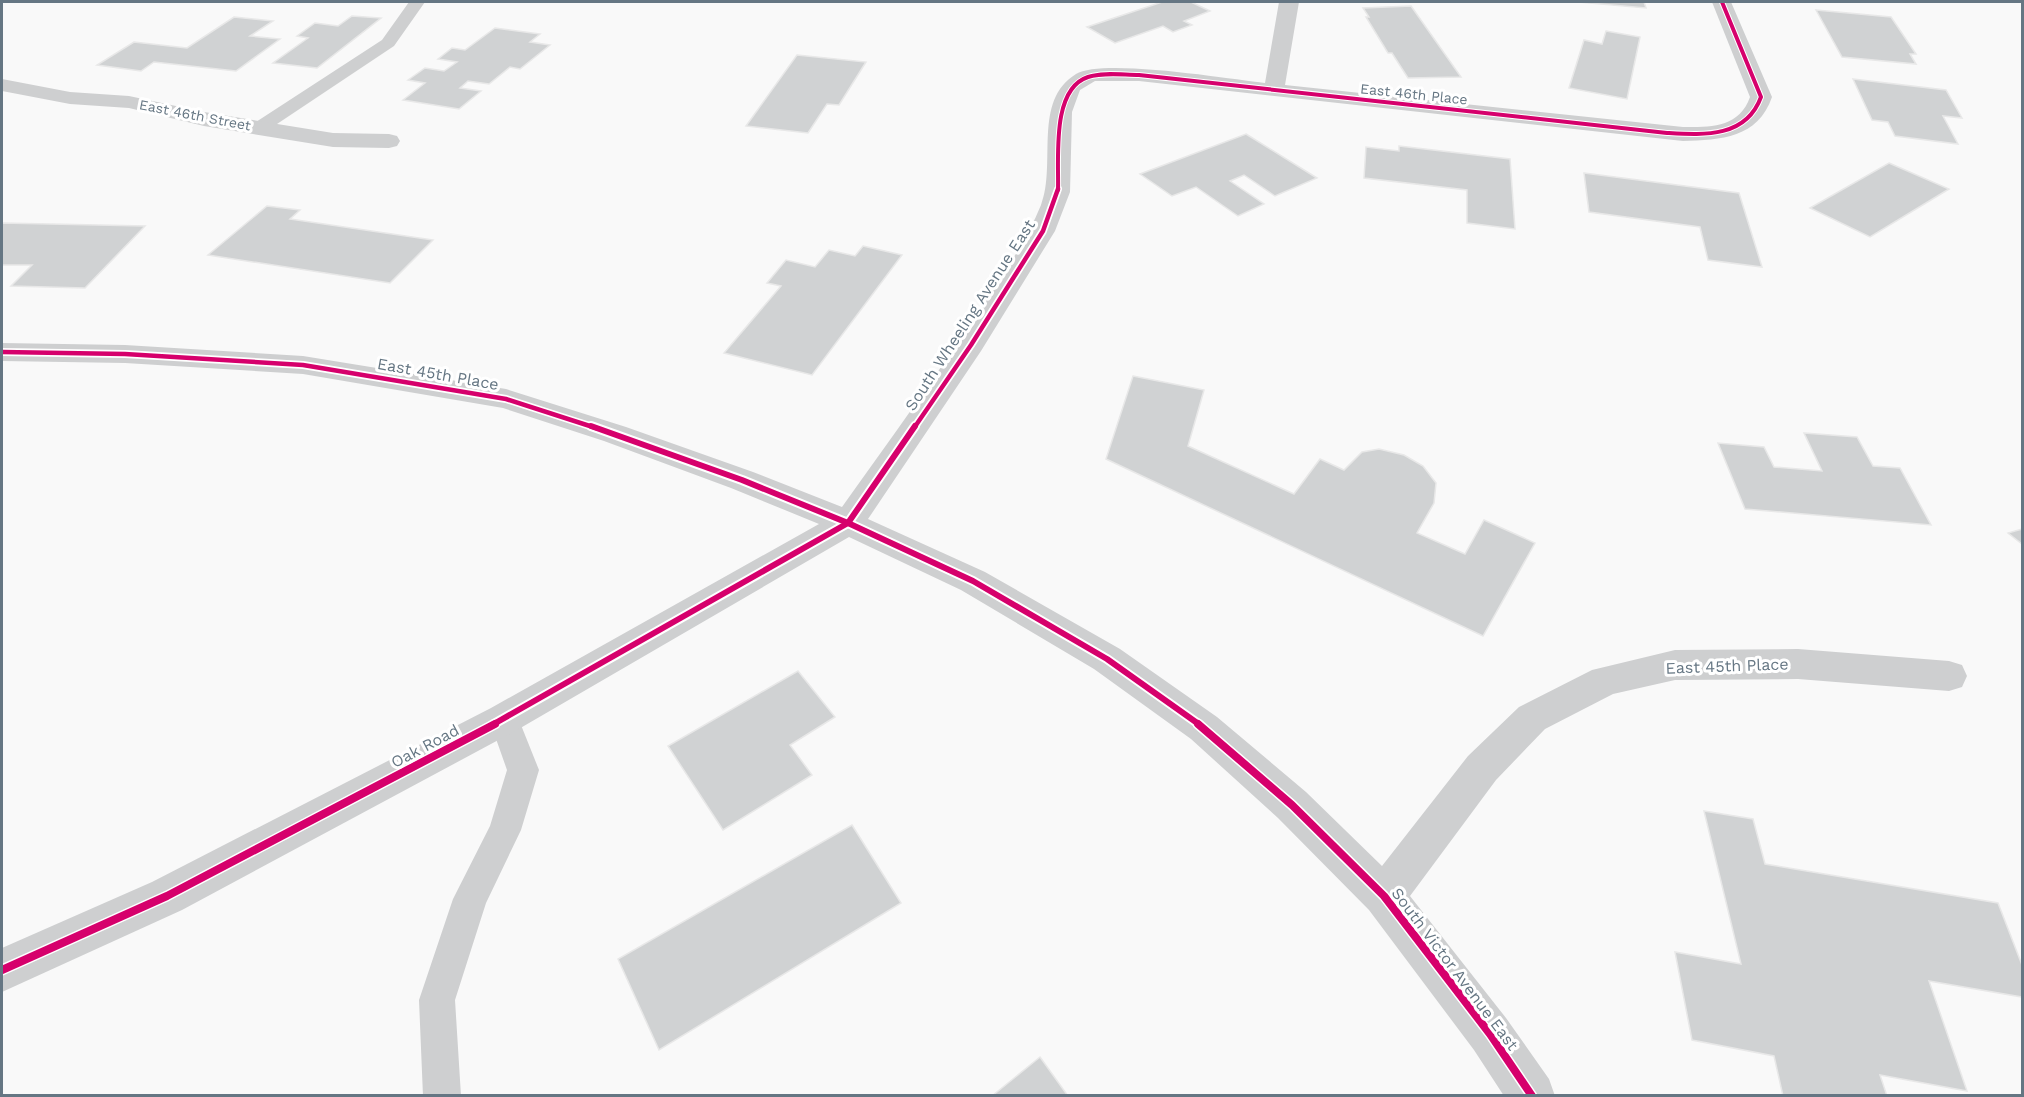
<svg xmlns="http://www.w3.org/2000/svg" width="2024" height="1097" font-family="'Work Sans',sans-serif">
<rect width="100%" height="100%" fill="#f9f9f9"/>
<g fill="#d0d2d3" stroke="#e8e8e8" stroke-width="1.5">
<polygon points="1162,2 1191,2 1210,11 1184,21 1192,25 1173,32 1163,26 1115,43 1087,27"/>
<polygon points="1578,2 1644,2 1646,8"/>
<polygon points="1411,6 1461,77 1408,78 1392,53 1388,53 1366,17 1369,17 1363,8"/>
<polygon points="1816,10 1891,17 1916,54 1910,54 1916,64 1842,57"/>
<polygon points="352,16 381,18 317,68 273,63 308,38 297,36 315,23 338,26"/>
<polygon points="234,17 273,21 250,36 280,39 236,71 154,62 141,71 97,65 134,42 187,48"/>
<polygon points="495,28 540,34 530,42 550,45 520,69 510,67 489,84 468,81 460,88 481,91 459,109 403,100 425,83 408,80 425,68 444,71 457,62 438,59 452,48 465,50"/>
<polygon points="1606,31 1640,37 1627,99 1569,88 1584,40 1602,44"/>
<polygon points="797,55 866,62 839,105 827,104 808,133 746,126"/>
<polygon points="1853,79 1946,90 1962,118 1943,116 1958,144 1895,136 1888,122 1872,120"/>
<polygon points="1246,134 1317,178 1275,196 1244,175 1230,181 1264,204 1238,216 1196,187 1172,196 1140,174"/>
<polygon points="1399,146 1510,159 1515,229 1467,223 1467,190 1364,178 1366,147 1399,151"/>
<polygon points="1889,163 1949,189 1870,237 1810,208"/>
<polygon points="1584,173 1739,193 1762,267 1708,260 1700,227 1589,212"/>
<polygon points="267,206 300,210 290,219 433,240 390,283 208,255"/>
<polygon points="2,223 145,226 85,288 11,286 32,265 2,265"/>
<polygon points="863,246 902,255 812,375 724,353 781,286 767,283 786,260 815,267 829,250 855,256"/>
<polygon points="1133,376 1204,390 1188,446 1294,494 1320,459 1344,470 1362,452 1379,449 1404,455 1423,466 1436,483 1434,503 1417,533 1465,554 1484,520 1535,543 1483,636 1106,459"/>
<polygon points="1804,433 1857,437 1873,466 1900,468 1931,525 1745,509 1718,443 1764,447 1774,467 1822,471"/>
<polygon points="2022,529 2022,544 2008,533"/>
<polygon points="798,671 835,717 790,745 812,775 723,830 668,746"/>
<polygon points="1704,811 1753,819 1765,864 1998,903 2022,965 2022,997 1929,981 1967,1091 1880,1075 1887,1096 1783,1096 1774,1056 1692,1040 1675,952 1741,964"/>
<polygon points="852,825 901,903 659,1050 618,959"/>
<polygon points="1040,1057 1068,1096 992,1096"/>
</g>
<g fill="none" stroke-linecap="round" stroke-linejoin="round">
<g fill="#cecfd0" fill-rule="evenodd">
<polygon points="409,2 425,2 394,46 265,132 253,132 250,128 253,124 382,40"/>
<polygon points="504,706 515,710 539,770 521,830 486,903 455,1000 461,1096 423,1096 419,1000 453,899 490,826 507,770 489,719 493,710"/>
</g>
<g fill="#cecfd0" fill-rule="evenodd">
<path d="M1279,2H1299L1285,85L1683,127C1711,127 1739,128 1750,97L1712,2H1731L1772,97C1758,138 1721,140 1683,141L1139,81H1095L1080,90L1072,112L1070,192L1055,231L981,351L868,519L985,572L1120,649L1217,717L1306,792L1382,866L1468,756L1519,707L1592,670L1675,650L1798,649L1949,661L1962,665L1967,676L1962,687L1949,691L1798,679L1675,680L1613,694L1545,729L1496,780L1410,896L1506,1018L1549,1079L1555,1096H1504L1474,1050L1369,910L1278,818L1191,739L1094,669L961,590L849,537L517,730L182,910L2,992V948L152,882L491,708L819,524L731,488L604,441L503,408L303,374L125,363L2,361V343L125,345L303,356L506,389L626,427L753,472L842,507C890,440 939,372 984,303C1005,271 1027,240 1041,205C1057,164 1032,101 1076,74C1103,58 1228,79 1265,83Z"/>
<polygon points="2,79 70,92 129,96 204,112 333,133 389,134 397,136 400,141 397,146 389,148 333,147 204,126 129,108 70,104 2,91"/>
</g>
<g stroke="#fff" stroke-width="6">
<path id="cycleway-far3" d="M1058,190C1059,159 1051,89 1088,77C1103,72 1123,75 1139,75L1667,133C1704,135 1746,138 1761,97L1722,2"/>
</g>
<g stroke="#fff" stroke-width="8">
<g id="cycleway-far2">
<polyline points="2,352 125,354 303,365 506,399 596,428"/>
<polyline points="914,428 971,345 1043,231 1058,189"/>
</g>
</g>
<g stroke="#fff" stroke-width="10">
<g id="cycleway-far1">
<polyline points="591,426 742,480 848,523 973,581 1107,659 1200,725"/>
<polyline points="492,725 848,523 915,426"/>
</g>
</g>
<g stroke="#fff" stroke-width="11">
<g id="cycleway">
<polyline points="1198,724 1292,805 1384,896 1490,1034 1532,1096"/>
<polyline points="2,970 167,896 495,724"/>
</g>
</g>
<use href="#cycleway-far3" stroke="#d6006c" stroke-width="4"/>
<use href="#cycleway-far2" stroke="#d6006c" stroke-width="4.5"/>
<use href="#cycleway-far1" stroke="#d6006c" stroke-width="6"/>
<use href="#cycleway" stroke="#d6006c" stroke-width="8"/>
</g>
<g text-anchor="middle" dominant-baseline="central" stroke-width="6" stroke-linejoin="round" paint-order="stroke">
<g font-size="14" fill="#657683" stroke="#fff">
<text transform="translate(1414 94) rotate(6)">East 46th Place</text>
<text transform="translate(195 115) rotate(11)">East 46th Street</text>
</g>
<g font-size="16" fill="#657683" stroke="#fff">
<text transform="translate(970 315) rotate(-57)">South Wheeling Avenue East</text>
<text transform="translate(438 374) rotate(10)">East 45th Place</text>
<text transform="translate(1727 666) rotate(-2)">East 45th Place</text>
<text transform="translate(425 746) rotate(-28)">Oak Road</text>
<text transform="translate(1455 969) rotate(53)">South Victor Avenue East</text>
</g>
</g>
<rect width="2024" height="1097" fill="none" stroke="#657683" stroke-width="6"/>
</svg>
